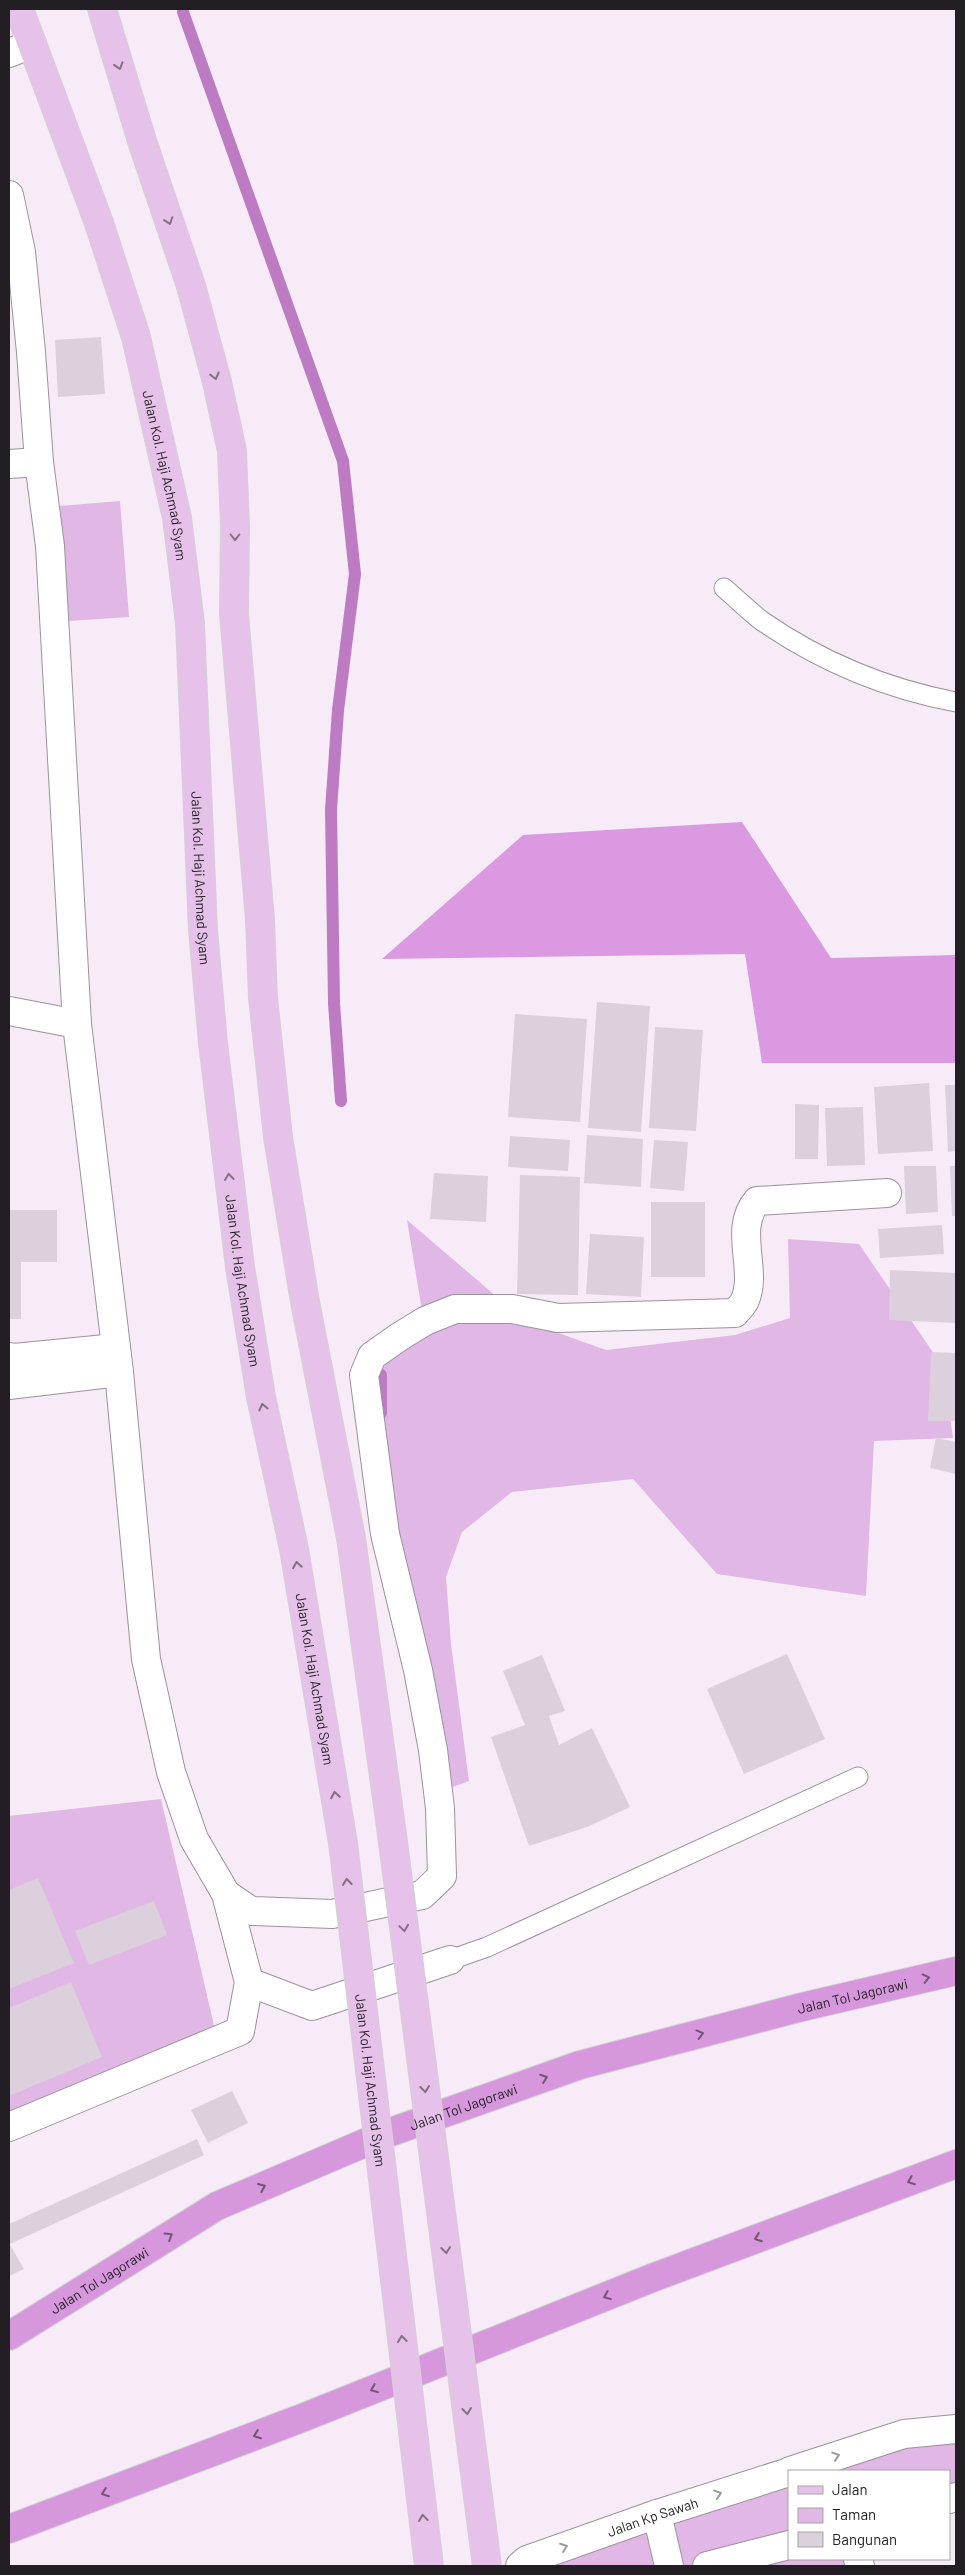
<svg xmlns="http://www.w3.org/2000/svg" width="965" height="2575" font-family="Barlow,sans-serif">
<rect width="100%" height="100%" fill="#f8ebf8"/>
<g fill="#e1b7e5">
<polygon points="120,501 129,617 69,621 60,506"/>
<polygon points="407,1220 525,1321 606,1350 735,1335 790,1318 788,1239 859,1244 943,1367 953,1438 874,1441 866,1596 717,1574 633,1479 512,1492 462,1532 446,1577 451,1644 469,1781 439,1792 418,1670 372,1356 424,1323"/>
<polygon points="161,1799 217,2038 9,2121 9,1816"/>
<polygon points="956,2429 956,2501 949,2503 949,2471 790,2471"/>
<polygon points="789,2472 789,2559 856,2559 859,2566 520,2566"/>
</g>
<polygon fill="#db99e1" points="742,822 831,958 956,955 956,1063 762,1063 745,954 382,959 523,835"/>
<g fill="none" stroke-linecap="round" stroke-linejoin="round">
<g stroke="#bc7bc2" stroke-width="12">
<polyline points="183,12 343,461 355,574 338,710 331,810 334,1003 341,1101"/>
<polyline points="381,1413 381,1375"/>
</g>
</g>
<g fill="#dcd0dd">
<polygon points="101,337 105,394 58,397 55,340"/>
<polygon points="597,1002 650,1006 641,1132 588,1128"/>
<polygon points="515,1014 587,1019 580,1122 508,1117"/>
<polygon points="655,1027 703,1030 696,1131 649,1128"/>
<polygon points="929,1083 933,1151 878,1154 874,1087"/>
<polygon points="945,1085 956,1085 956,1151 948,1152"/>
<polygon points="795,1104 819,1105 818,1159 795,1159"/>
<polygon points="863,1107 865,1165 827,1166 825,1108"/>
<polygon points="587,1135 643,1139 641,1187 584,1183"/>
<polygon points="510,1136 570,1140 568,1171 508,1167"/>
<polygon points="654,1140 688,1142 684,1191 650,1188"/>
<polygon points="904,1166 936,1166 938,1212 906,1214"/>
<polygon points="950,1166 956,1166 956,1216 952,1216"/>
<polygon points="434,1173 488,1176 486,1222 430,1219"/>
<polygon points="520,1175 580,1177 578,1295 517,1294"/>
<rect x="651" y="1202" width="54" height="75"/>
<polygon points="9,1210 57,1210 57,1262 21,1262 21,1319 9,1319"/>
<polygon points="942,1225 944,1254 880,1258 878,1229"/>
<polygon points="590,1234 644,1237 641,1297 586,1294"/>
<polygon points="890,1270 956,1273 955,1323 889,1320"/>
<polygon points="931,1352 956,1353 956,1421 928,1421"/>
<polygon points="936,1438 956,1442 956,1474 930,1468"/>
<polygon points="787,1654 825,1739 744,1774 707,1689"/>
<polygon points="542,1655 565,1711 549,1716 559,1745 592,1728 630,1807 587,1827 529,1846 491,1737 525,1725 503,1671"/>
<polygon points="38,1878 74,1963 9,1989 9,1890"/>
<polygon points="154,1901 167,1935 89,1965 75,1931"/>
<polygon points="71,1982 102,2057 9,2096 9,2008"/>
<polygon points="232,2091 248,2123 208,2143 191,2110"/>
<polygon points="197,2139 204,2155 10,2244 9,2242 9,2224"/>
<polygon points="9,2243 24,2269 9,2276"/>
</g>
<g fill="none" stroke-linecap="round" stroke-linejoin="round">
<g stroke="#9c919d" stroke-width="21">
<g id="lane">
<path d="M724,588C737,599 749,611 762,621C820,661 887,689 956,702"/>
<polyline points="450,1960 487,1947 858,1777"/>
</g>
</g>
<g stroke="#9c919d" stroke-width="30">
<g id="street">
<polyline points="9,53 32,44"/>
<polyline points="9,195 21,252 31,352 39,462 50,546 77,1024 119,1372 146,1659 171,1772 194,1839 226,1894 249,1982 240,2031 9,2127"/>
<polyline points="9,464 39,462"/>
<polyline points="9,1011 77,1024"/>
<polyline points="9,1357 14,1358 116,1348"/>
<polyline points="9,1385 119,1372"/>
<path d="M226,1894L251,1911L332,1914L422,1895L442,1876L440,1808L433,1750L418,1670L385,1534L364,1375L372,1356L399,1337L425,1321L455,1309H512L558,1318L735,1313C738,1309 743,1305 745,1300C758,1270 733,1229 757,1201L887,1193"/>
<polyline points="249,1982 312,2006 450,1960"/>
<polyline points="657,2514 669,2566"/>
<polyline points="858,2559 860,2566"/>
</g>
</g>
<g stroke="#9c919d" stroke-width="30">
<g id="secondary">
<polyline points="790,2471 904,2434 956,2429"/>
<polyline points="949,2499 956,2497"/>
<path id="s1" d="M520,2566L527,2560L657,2514L789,2472"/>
<polyline points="707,2566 789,2545"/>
</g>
</g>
<g stroke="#d3d2d3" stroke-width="30">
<g id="primary">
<path id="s2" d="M19,9L99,223L136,337L177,518L190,623L203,930L213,1043L240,1267L261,1397L294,1549L343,1843"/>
<polyline points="102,9 142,141 191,286 217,382 232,451 235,526 234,614 260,920 263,998 278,1137 305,1302 351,1538 391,1827"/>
</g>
</g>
<g stroke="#d3d2d3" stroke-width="30">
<g id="highway">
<path id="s3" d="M9,2336L217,2206L388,2133L580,2065L798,2008L956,1971"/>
<polyline points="9,2529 302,2418 652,2278 956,2164"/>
</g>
</g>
<use href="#lane" stroke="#fff" stroke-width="19"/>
<use href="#street" stroke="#fff" stroke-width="28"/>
<use href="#secondary" stroke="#fff" stroke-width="28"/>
<use href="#primary" stroke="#e6c1ea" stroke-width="28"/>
<use href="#highway" stroke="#d697dc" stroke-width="28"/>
<g stroke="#d3d2d3" stroke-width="30" stroke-linecap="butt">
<g id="primary-bridge">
<polyline points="391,1827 487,2566"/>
<path id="s4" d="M343,1843L429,2566"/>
</g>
</g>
<use href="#primary-bridge" stroke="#e6c1ea" stroke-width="28"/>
</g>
<defs><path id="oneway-chevron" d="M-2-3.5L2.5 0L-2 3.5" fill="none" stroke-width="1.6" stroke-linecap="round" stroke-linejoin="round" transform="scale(1.25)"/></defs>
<g stroke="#847086">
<use href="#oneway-chevron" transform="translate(119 66) rotate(73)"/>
<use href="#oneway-chevron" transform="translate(169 221) rotate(71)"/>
<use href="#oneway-chevron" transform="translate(215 376) rotate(76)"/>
<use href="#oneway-chevron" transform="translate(235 537) rotate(90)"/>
<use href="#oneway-chevron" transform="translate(229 1177) rotate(-97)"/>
<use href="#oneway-chevron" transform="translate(263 1407) rotate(-103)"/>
<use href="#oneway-chevron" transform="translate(297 1565) rotate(-99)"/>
<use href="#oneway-chevron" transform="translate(335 1795) rotate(-99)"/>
<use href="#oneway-chevron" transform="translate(347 1882) rotate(-97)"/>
<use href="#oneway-chevron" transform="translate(404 1928) rotate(82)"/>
<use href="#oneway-chevron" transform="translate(425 2089) rotate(83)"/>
<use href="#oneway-chevron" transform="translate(446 2250) rotate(83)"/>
<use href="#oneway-chevron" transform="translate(402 2339) rotate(-97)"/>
<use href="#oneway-chevron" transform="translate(467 2411) rotate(83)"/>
<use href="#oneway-chevron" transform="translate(423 2518) rotate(-97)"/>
</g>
<g stroke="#745476">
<use href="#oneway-chevron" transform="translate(926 1978) rotate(-13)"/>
<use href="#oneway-chevron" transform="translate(700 2034) rotate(-15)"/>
<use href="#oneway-chevron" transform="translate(544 2078) rotate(-20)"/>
<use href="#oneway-chevron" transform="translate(911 2181) rotate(159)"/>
<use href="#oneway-chevron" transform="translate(262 2187) rotate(-23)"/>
<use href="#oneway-chevron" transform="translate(169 2236) rotate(-32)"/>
<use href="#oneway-chevron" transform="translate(758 2238) rotate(159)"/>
<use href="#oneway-chevron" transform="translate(607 2296) rotate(158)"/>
<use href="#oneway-chevron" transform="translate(374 2389) rotate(158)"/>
<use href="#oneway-chevron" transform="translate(257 2435) rotate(159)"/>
<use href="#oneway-chevron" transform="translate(105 2493) rotate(159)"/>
</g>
<g stroke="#9c9a9c">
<use href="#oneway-chevron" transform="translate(836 2456) rotate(-18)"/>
<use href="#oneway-chevron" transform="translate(718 2494) rotate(-18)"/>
<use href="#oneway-chevron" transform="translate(564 2547) rotate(-20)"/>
</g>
<g text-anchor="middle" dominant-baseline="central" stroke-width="4" stroke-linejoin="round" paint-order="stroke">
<g font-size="14" fill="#231e23" stroke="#fff">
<text stroke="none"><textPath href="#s2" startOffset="490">Jalan Kol. Haji Achmad Syam</textPath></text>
<text stroke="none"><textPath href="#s2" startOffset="895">Jalan Kol. Haji Achmad Syam</textPath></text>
<text stroke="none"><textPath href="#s2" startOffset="1300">Jalan Kol. Haji Achmad Syam</textPath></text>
<text stroke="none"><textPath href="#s2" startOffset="1705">Jalan Kol. Haji Achmad Syam</textPath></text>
<text stroke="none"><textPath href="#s3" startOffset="916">Jalan Tol Jagorawi</textPath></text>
<text stroke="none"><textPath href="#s4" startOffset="239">Jalan Kol. Haji Achmad Syam</textPath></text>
<text stroke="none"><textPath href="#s3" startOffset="511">Jalan Tol Jagorawi</textPath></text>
<text stroke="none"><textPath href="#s3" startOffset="106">Jalan Tol Jagorawi</textPath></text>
<text stroke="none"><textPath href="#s1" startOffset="142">Jalan Kp Sawah</textPath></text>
</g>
</g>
<rect width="965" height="2575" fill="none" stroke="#231e23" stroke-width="20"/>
<rect x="788" y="2470" width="162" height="90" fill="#ffffff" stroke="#a7a5a7"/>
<rect x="798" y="2486" width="25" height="8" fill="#e6c1ea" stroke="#a7a5a7"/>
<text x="832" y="2495" font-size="15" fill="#231e23">Jalan</text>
<rect x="798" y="2508" width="25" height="15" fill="#e1b7e5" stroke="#a7a5a7"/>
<text x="832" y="2520" font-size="15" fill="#231e23">Taman</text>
<rect x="798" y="2532" width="25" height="15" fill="#dcd0dd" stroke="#a7a5a7"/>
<text x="832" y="2545" font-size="15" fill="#231e23">Bangunan</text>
</svg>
